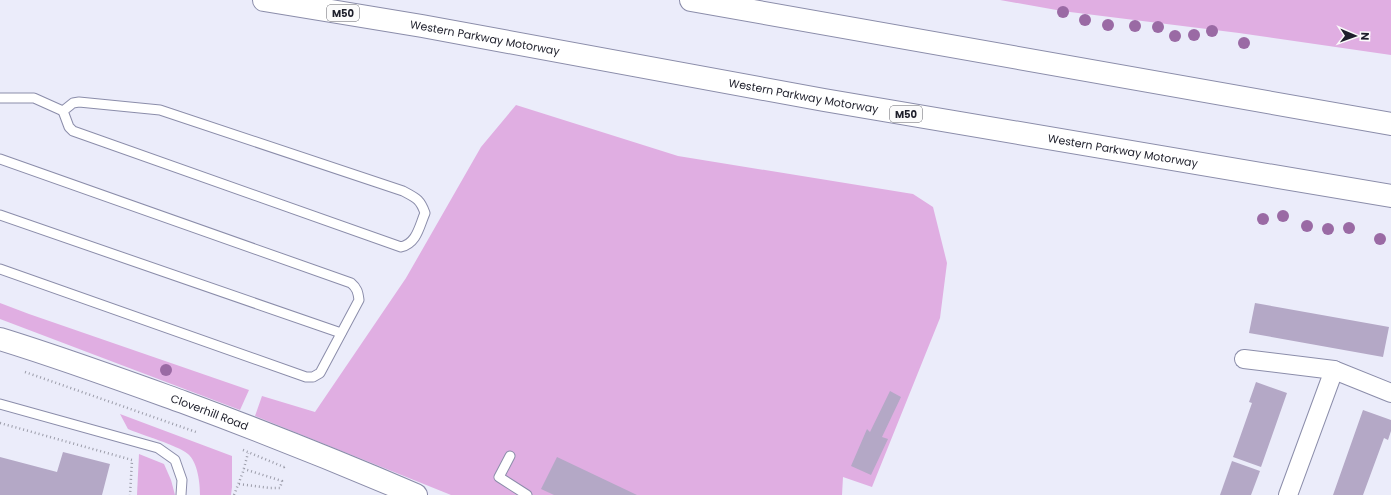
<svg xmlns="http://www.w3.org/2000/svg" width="1391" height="495" font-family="Poppins,sans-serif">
<rect width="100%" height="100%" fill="#ebecfa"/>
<g fill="#e0aee2">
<polygon points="1000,0 1391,0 1391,55 1239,33 1062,11"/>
<polygon points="516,105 678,156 913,194 933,207 947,263 940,318 872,487 843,477 842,495 451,495 255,416 262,396 315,412 406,278 481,147"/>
<polygon points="0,303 29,314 249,390 240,410 0,319"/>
<path d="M120,414L232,456V487L231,495H200C200,483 198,463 188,454C177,445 142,435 128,429Z"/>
<polygon points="139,454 164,464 171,480 175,495 137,495"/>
</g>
<g fill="#b4a8c6">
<polygon points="1255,303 1389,327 1383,357 1249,333"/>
<polygon points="1256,382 1287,393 1261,467 1233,457 1252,403 1249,402"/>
<polygon points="890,391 901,397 882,437 888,439 871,475 851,466 867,429 870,432"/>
<polygon points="1363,410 1391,420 1391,431 1388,440 1384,438 1363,495 1333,495"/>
<polygon points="63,452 110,464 102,495 0,495 0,457 57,472"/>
<polygon points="557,457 637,495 554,495 541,489"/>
<polygon points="1232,461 1260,471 1251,495 1220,495"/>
</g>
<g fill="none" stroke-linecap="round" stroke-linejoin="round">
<g stroke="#8b8daa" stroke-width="11">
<g id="service">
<polyline points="0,98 34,98 63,111"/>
<path d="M79,102L160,110L403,191C416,198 420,199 425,213C419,227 417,243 401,247L73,131L69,127L63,111L73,103Z"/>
<path d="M0,159L351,283C357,288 358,292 359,300L320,373L313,377H306L0,269"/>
<polyline points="0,215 341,333"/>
<polyline points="0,404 158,448 175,460 182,480 181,495"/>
<polyline points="510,456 499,477 527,495"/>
</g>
</g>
<g stroke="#8b8daa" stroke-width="20">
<g id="minor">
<polyline points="1244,359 1334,370"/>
<polyline points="1288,495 1334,370 1391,393"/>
</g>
</g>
<g stroke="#8b8daa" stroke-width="24">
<g id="tertiary">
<path id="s1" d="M0,339C62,358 122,380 183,402C261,431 339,462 416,495"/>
</g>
</g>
<g stroke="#8b8daa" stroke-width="24">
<g id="motorway">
<path id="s2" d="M264,0L422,26L824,100L1391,196"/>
<polyline points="691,0 1391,124"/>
</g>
</g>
<g stroke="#9b9ca9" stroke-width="2.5" stroke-dasharray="1 3" stroke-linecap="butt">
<polyline points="25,372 196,432"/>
<polyline points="0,423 132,460 130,495"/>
<polyline points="243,450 284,467 286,465"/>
<polyline points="239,484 270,488 280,488 282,481 244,469"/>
<polyline points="234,495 243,472 248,453"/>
</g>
<use href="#service" stroke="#fff" stroke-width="9"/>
<use href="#minor" stroke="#fff" stroke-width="18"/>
<use href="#tertiary" stroke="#fff" stroke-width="22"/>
<use href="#motorway" stroke="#fff" stroke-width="22"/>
</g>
<g fill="#9a6aa4">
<circle cx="1063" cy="12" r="6"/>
<circle cx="1085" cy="20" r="6"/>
<circle cx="1108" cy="25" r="6"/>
<circle cx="1135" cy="26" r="6"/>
<circle cx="1158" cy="27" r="6"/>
<circle cx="1212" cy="31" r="6"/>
<circle cx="1194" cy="35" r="6"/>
<circle cx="1175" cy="36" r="6"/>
<circle cx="1244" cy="43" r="6"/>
<circle cx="1283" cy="216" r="6"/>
<circle cx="1263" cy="219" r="6"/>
<circle cx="1307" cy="226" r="6"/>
<circle cx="1349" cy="228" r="6"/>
<circle cx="1328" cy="229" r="6"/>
<circle cx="1380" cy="239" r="6"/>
<circle cx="166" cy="370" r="6"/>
</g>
<g text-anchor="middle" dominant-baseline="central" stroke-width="4" stroke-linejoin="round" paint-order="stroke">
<g fill="#fbfbfb" stroke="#606169" stroke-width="1">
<rect x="327" y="5" width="32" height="16" rx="3"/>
<rect x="890" y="106" width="32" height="16" rx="3"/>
</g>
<g font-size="10" font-weight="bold" fill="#1e1f2b">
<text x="343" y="13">M50</text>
<text x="906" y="114">M50</text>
</g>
<g font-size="11" fill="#1e1f2b" stroke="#fbfbfb">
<text stroke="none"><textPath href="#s2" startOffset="224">Western Parkway Motorway</textPath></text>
<text stroke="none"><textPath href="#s2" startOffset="548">Western Parkway Motorway</textPath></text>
<text stroke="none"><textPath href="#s2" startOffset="872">Western Parkway Motorway</textPath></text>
<text stroke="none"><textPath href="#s1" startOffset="222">Cloverhill Road</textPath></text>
</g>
</g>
<g transform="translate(1355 36) rotate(92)" stroke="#fbfbfb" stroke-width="3" paint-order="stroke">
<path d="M0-3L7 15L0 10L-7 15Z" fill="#1e1f2b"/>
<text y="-6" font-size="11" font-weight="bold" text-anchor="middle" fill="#1e1f2b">N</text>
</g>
</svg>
